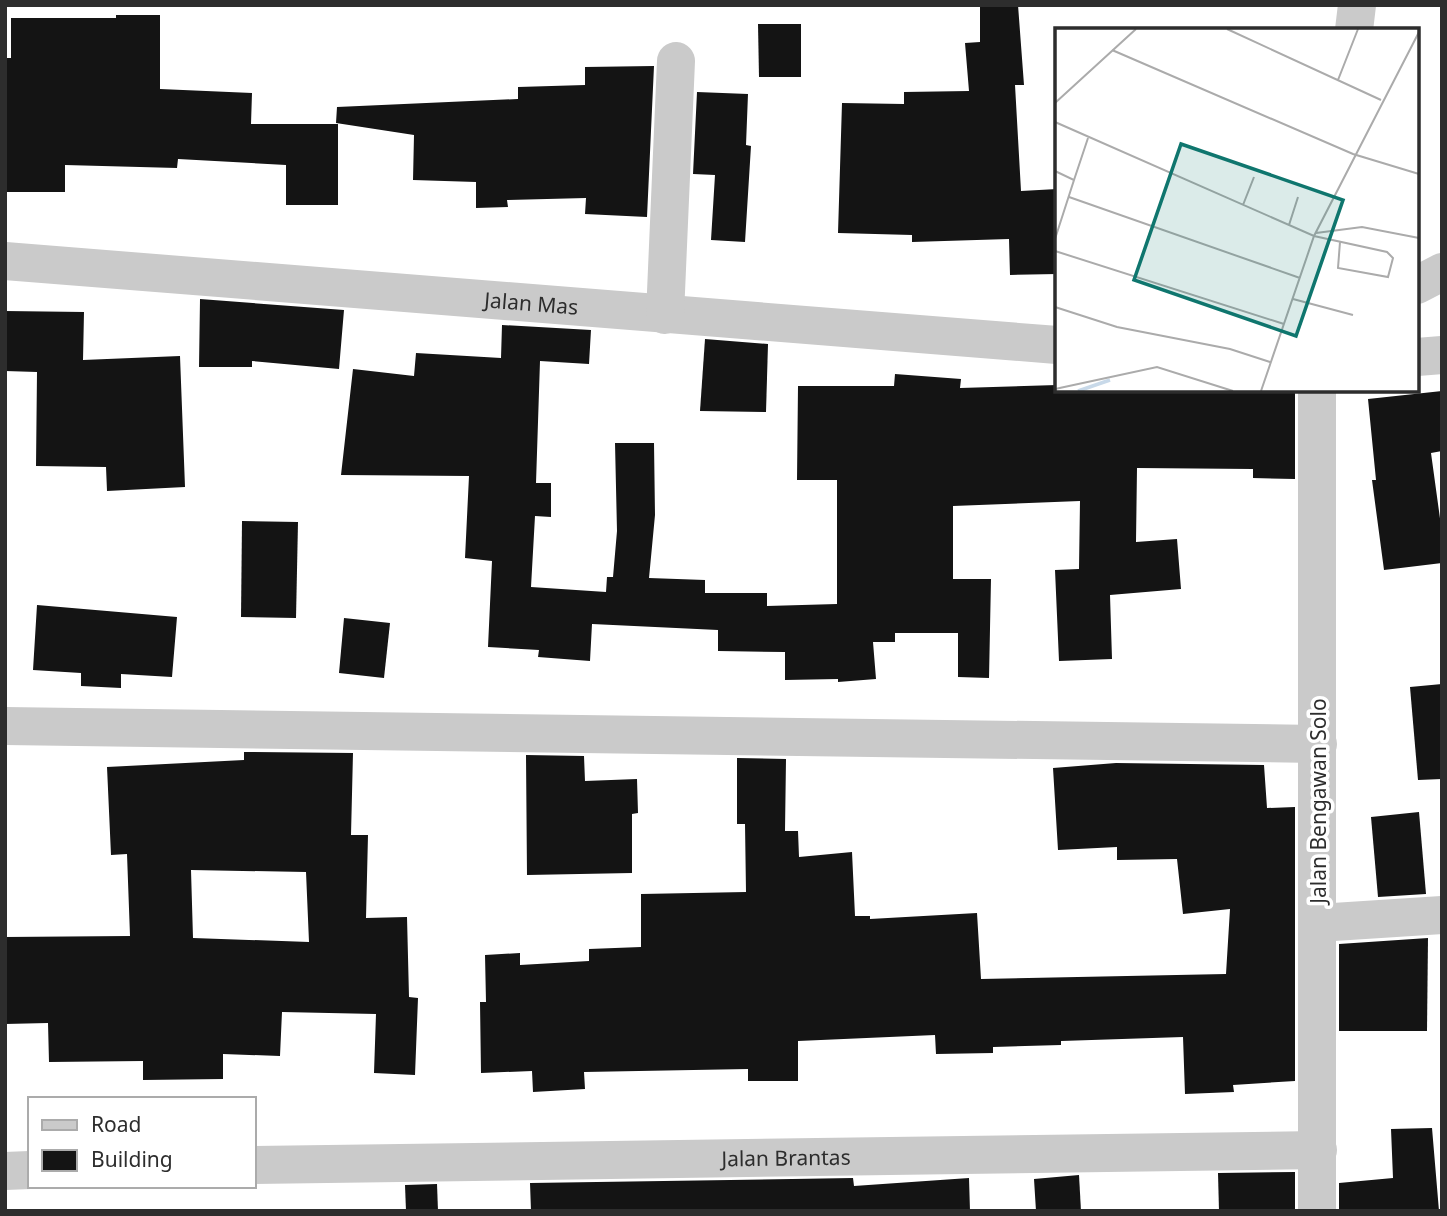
<svg xmlns="http://www.w3.org/2000/svg" width="1447" height="1216" font-family="'Noto Sans',sans-serif">
<rect width="100%" height="100%" fill="#fff"/>
<g fill="#141414" fill-rule="evenodd">
<polygon points="980,5 1018,5 1024,85 1015,85 1021,191 1057,189 1057,274 1010,275 1009,239 912,242 912,235 838,233 842,103 904,104 904,92 969,91 965,43 980,42"/>
<polygon points="116,15 160,15 160,89 252,93 251,124 338,124 338,205 286,205 286,165 178,159 177,168 65,165 65,192 7,192 5,58 11,58 11,18 116,18"/>
<polygon points="758,24 801,24 801,77 759,77"/>
<polygon points="654,66 647,217 585,214 586,198 507,200 508,207 476,208 476,182 413,180 414,135 336,123 337,107 518,99 518,87 585,85 585,67"/>
<polygon points="697,92 748,94 746,145 751,146 745,242 711,240 715,175 693,174"/>
<polygon points="200,299 344,310 339,369 252,361 252,367 199,367"/>
<polygon points="5,311 84,312 83,360 180,356 185,487 107,491 106,467 36,466 37,372 5,371"/>
<polygon points="502,325 591,330 589,364 540,361 536,483 551,483 551,517 535,516 531,587 606,592 607,577 613,577 617,531 615,443 654,443 655,515 649,578 705,580 705,593 767,593 767,606 837,604 837,480 797,480 798,386 894,386 895,374 961,379 960,388 1057,385 1057,390 1295,390 1295,479 1253,478 1253,469 1137,468 1136,542 1177,539 1181,589 1110,595 1112,659 1059,661 1055,570 1079,569 1080,501 953,506 953,579 991,579 989,678 958,677 958,633 895,633 895,642 873,642 876,679 838,682 838,679 785,680 785,652 718,651 718,630 592,624 590,661 538,657 539,650 488,647 492,561 465,558 469,476 341,475 353,369 414,376 416,353 501,358"/>
<polygon points="705,339 768,344 766,412 700,411"/>
<polygon points="1442,391 1442,451 1431,453 1442,533 1442,563 1384,570 1372,480 1376,480 1368,399"/>
<polygon points="242,521 298,522 296,618 241,617"/>
<polygon points="37,605 177,617 172,677 121,674 121,688 81,686 81,673 33,670"/>
<polygon points="344,618 390,623 384,678 339,673"/>
<polygon points="1442,684 1442,779 1418,780 1410,687"/>
<path d="M244,752L353,753L351,835H368L366,918L407,917L409,997L418,998L415,1075L374,1073L376,1014L282,1012L280,1056L223,1054V1079L143,1080V1061L49,1062L48,1023L5,1024V937L130,936L127,854L111,855L107,767L244,760ZM191,870L306,872L309,942L193,938Z"/>
<polygon points="526,755 584,756 585,781 637,779 638,813 632,814 632,873 527,875"/>
<polygon points="737,758 786,759 785,831 798,831 799,857 852,852 855,916 870,916 870,919 977,913 981,979 1226,974 1230,909 1183,914 1177,859 1117,860 1117,847 1058,850 1053,768 1116,763 1264,765 1267,808 1295,807 1295,1081 1233,1085 1234,1092 1185,1094 1183,1037 1061,1041 1061,1045 993,1047 993,1053 936,1054 935,1035 798,1041 798,1081 748,1081 748,1069 584,1072 585,1089 533,1092 532,1071 481,1073 480,1002 486,1002 485,955 520,953 520,965 589,961 589,949 641,947 641,894 746,892 745,824 737,824"/>
<polygon points="1419,812 1426,894 1378,897 1371,817"/>
<polygon points="1428,938 1427,1031 1339,1031 1339,944"/>
<polygon points="1432,1128 1439,1211 1339,1211 1339,1183 1393,1178 1391,1129"/>
<polygon points="1295,1172 1295,1211 1219,1211 1218,1173"/>
<polygon points="1079,1175 1081,1211 1036,1211 1034,1179"/>
<polygon points="853,1178 854,1186 969,1178 970,1211 531,1211 530,1183"/>
<polygon points="437,1184 438,1211 406,1211 405,1185"/>
</g>
<g fill="none" stroke-linecap="round" stroke-linejoin="round">
<g stroke="#cacaca" stroke-width="38">
<path id="s1" d="M5,261L1057,345"/>
<polyline points="1417,285 1442,272"/>
<polyline points="665,315 676,61"/>
<polyline points="1417,357 1442,355"/>
<polyline points="5,726 1318,744"/>
<polyline points="1318,923 1442,915"/>
<path id="s2" d="M254,1165L1318,1150"/>
<polyline points="5,1171 30,1170"/>
</g>
<g stroke="#cacaca" stroke-width="38">
<polyline points="1354,30 1357,5"/>
<polyline points="1317,1211 1317,390"/>
</g>
</g>
<g text-anchor="middle" dominant-baseline="central" stroke-width="7" stroke-linejoin="round" paint-order="stroke">
<g font-size="21" fill="#2d2d2d" stroke="#fff">
<text stroke="none"><textPath href="#s1" startOffset="528">Jalan Mas</textPath></text>
<text transform="translate(1318 801) rotate(-90)">Jalan Bengawan Solo</text>
<text stroke="none"><textPath href="#s2" startOffset="532">Jalan Brantas</textPath></text>
</g>
</g>
<g transform="translate(1055 28)">
<rect width="364" height="364" fill="#fff"/>
<path fill="none" stroke="#c8d9e9" stroke-width="3.5" d="M23,363L55,352"/>
<path fill="none" stroke="#ababab" stroke-width="2" d="M172,1L326,72M57,22L298,126L364,146M283,52L303,1M0,75L81,1M0,94L259,208L332,224L338,230L333,249L283,240L285,214M0,143L19,152L0,211M19,152L33,110M14,169L245,250M188,177L199,149M234,197L243,169M261,205L307,199L364,210M0,223L229,296M238,271L298,287M0,279L62,299L175,321L215,334M0,361L102,339L178,363M206,363L259,208L364,4"/>
<path fill="#0f766e" fill-opacity="0.15" stroke="#0f766e" stroke-width="3.5" d="M126,116L288,172L241,308L79,252Z"/>
<rect width="364" height="364" fill="none" stroke="#2d2d2d" stroke-width="3.5"/>
</g>
<rect width="1447" height="1216" fill="none" stroke="#2d2d2d" stroke-width="14"/>
<rect x="28" y="1097" width="228" height="91" fill="#ffffff" stroke="#ababab" stroke-width="2"/>
<rect x="42" y="1120" width="35" height="10" fill="#cacaca" stroke="#ababab" stroke-width="2"/>
<text x="91" y="1132" font-size="21" fill="#2d2d2d">Road</text>
<rect x="42" y="1150" width="35" height="21" fill="#141414" stroke="#ababab" stroke-width="2"/>
<text x="91" y="1167" font-size="21" fill="#2d2d2d">Building</text>
</svg>
